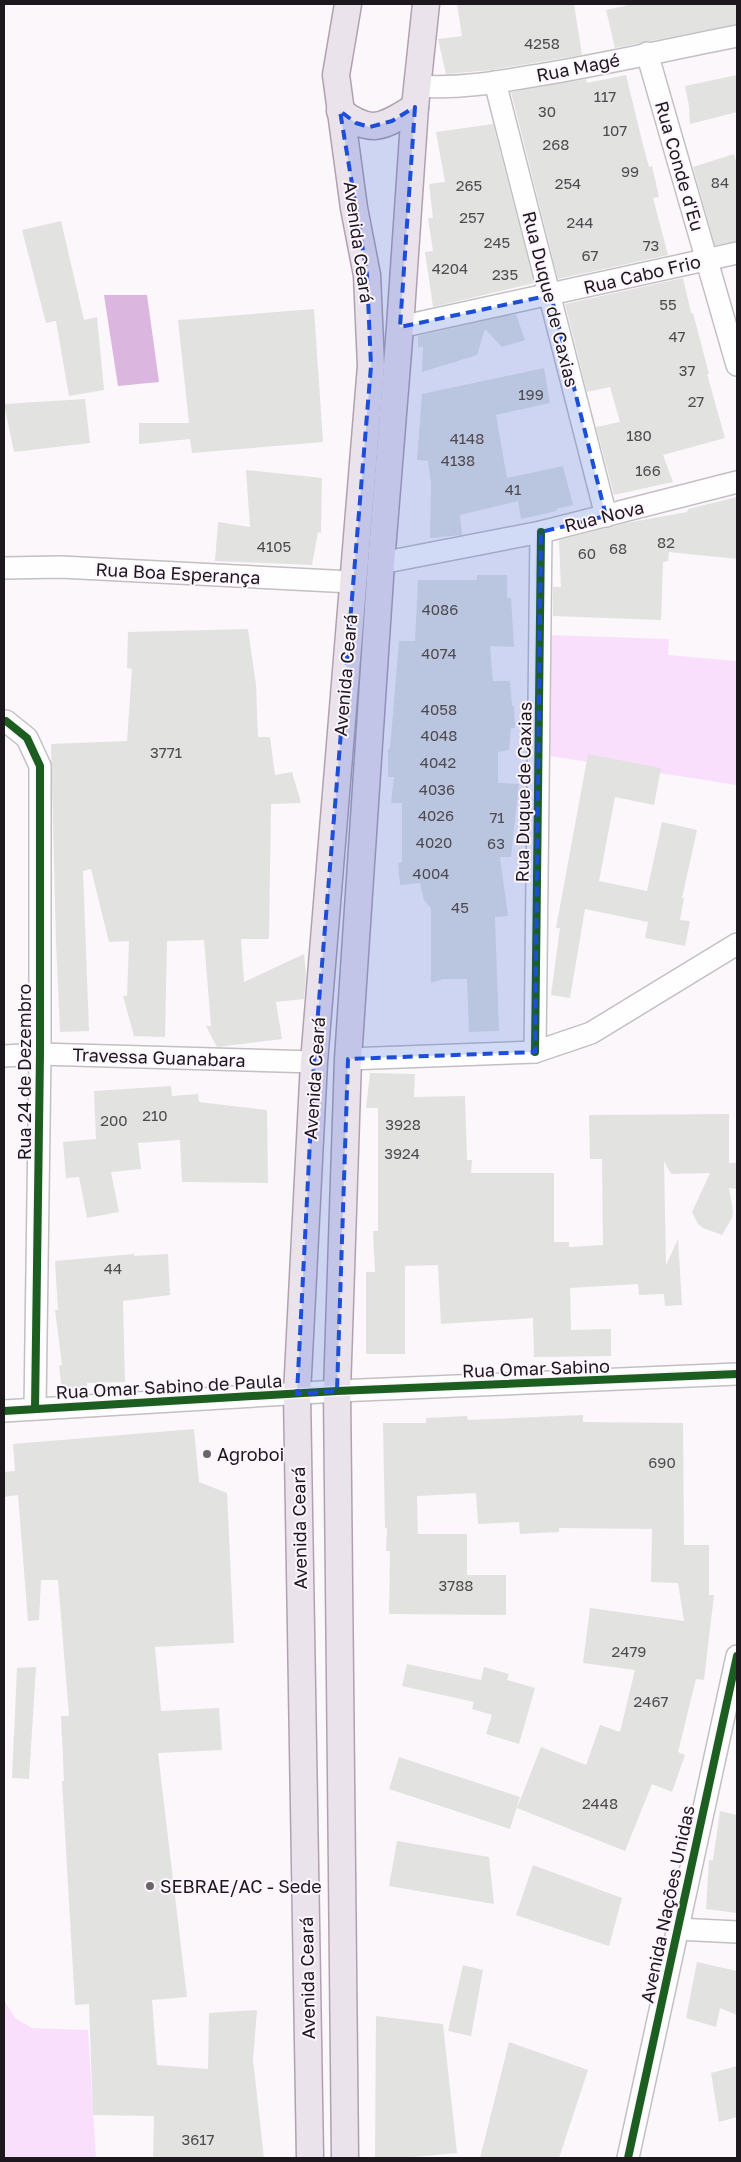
<svg xmlns="http://www.w3.org/2000/svg" width="741" height="2162" font-family="'Golos Text',sans-serif">
<rect width="100%" height="100%" fill="#fbf7fb"/>
<g fill="#fadffd">
<polygon points="547,635 669,639 668,655 737,661 737,785 543,755"/>
<polygon points="4,1898 5,2002 15,2018 32,2028 88,2030 96,2158 4,2158"/>
</g>
<polygon fill="#dbb6de" points="104,295 147,295 159,382 118,386"/>
<g fill="#e2e3e1">
<polygon points="457,4 574,4 582,55 492,70 446,74 438,39 462,36"/>
<polygon points="633,4 737,4 737,24 615,48 606,10"/>
<polygon points="626,75 642,141 649,167 652,166 659,197 653,198 668,255 558,279 511,92 586,79 587,83"/>
<polygon points="737,75 737,112 690,124 689,106 685,86"/>
<polygon points="493,124 534,283 433,307 425,252 433,251 428,218 433,218 429,184 445,182 436,132"/>
<polygon points="734,154 737,165 737,241 715,245 693,167"/>
<polygon points="61,221 84,320 97,317 104,390 69,396 56,321 46,323 22,230"/>
<polygon points="683,278 691,313 693,313 709,374 707,374 725,438 663,455 673,482 614,495 596,427 620,422 610,387 587,392 565,304"/>
<polygon points="314,309 323,442 192,453 190,439 139,444 139,423 189,423 178,320"/>
<polygon points="516,314 525,340 502,347 485,329 477,355 422,372 423,346 418,348 418,336"/>
<polygon points="544,368 550,403 496,415 507,478 563,466 573,505 556,509 557,511 521,519 518,501 460,515 462,535 430,538 431,484 428,461 417,460 422,394"/>
<polygon points="85,399 90,443 14,452 4,404"/>
<polygon points="246,470 322,478 321,533 318,532 312,565 215,561 218,522 250,527"/>
<polygon points="737,497 737,559 669,552 668,561 663,562 661,620 553,616 553,587 561,587 559,540 626,523 687,512 688,509"/>
<polygon points="477,575 507,575 507,598 511,598 514,647 490,646 493,681 510,681 512,706 514,706 515,728 511,728 509,750 498,752 498,783 519,784 511,857 500,857 508,916 495,917 499,1031 469,1032 467,979 443,979 431,983 431,908 424,900 420,883 400,885 398,863 402,862 402,803 391,803 394,777 388,777 388,749 390,749 399,641 415,641 418,580 477,580"/>
<polygon points="248,629 256,685 258,737 270,737 275,775 292,772 301,803 271,804 269,939 241,939 244,982 304,954 306,975 304,999 276,1002 282,1039 217,1047 206,1026 211,1026 204,940 167,941 165,1037 134,1036 123,996 127,996 129,941 109,942 91,869 83,871 89,1031 60,1032 56,943 51,744 127,741 132,669 127,668 128,632"/>
<polygon points="588,754 661,768 654,805 615,797 599,881 647,891 662,822 697,830 682,898 684,898 680,920 690,921 685,946 645,938 648,922 585,909 570,998 551,995 560,928 556,928"/>
<polygon points="370,1073 415,1074 414,1097 465,1096 467,1160 472,1160 471,1173 554,1173 554,1242 569,1242 569,1247 603,1245 602,1159 590,1159 589,1115 729,1114 729,1163 737,1163 737,1189 729,1188 733,1211 732,1218 722,1235 703,1228 698,1224 692,1212 710,1173 671,1174 664,1161 666,1265 678,1239 682,1305 665,1306 664,1294 639,1295 638,1284 570,1288 571,1330 611,1329 611,1356 534,1357 533,1318 441,1324 438,1265 405,1266 405,1354 366,1354 366,1272 375,1272 373,1231 378,1231 378,1108 366,1108"/>
<polygon points="171,1086 172,1096 198,1094 199,1102 267,1110 268,1183 182,1182 180,1140 138,1143 141,1169 111,1172 119,1212 87,1218 79,1177 66,1178 63,1142 96,1139 94,1091"/>
<polygon points="134,1254 134,1256 168,1254 170,1295 123,1301 125,1382 87,1383 87,1387 62,1390 59,1366 62,1365 55,1310 58,1310 55,1261"/>
<polygon points="583,1415 583,1422 683,1423 684,1545 709,1545 709,1595 714,1595 704,1680 696,1679 678,1752 685,1755 672,1792 652,1784 625,1851 517,1808 541,1747 586,1765 600,1725 620,1732 635,1670 583,1663 590,1608 684,1621 678,1583 651,1582 652,1529 559,1528 559,1532 520,1534 519,1522 478,1524 476,1493 417,1496 418,1534 467,1534 467,1575 506,1575 506,1615 389,1614 390,1551 386,1551 387,1528 385,1528 383,1423 426,1423 426,1418 467,1416 468,1420"/>
<polygon points="194,1429 199,1482 227,1493 234,1643 155,1647 161,1711 219,1708 222,1750 158,1753 187,1997 152,2000 157,2065 208,2069 209,2013 257,2010 253,2060 264,2158 153,2158 154,2116 93,2115 89,2004 75,2005 62,1781 64,1781 61,1716 69,1716 58,1580 41,1580 39,1620 28,1621 18,1495 4,1497 4,1472 15,1471 13,1444"/>
<polygon points="407,1664 481,1680 484,1667 509,1674 507,1680 535,1688 519,1744 486,1734 492,1715 472,1709 474,1702 402,1686"/>
<polygon points="36,1667 29,1779 12,1778 17,1668"/>
<polygon points="399,1757 520,1797 510,1829 389,1789"/>
<polygon points="720,1811 737,1815 737,1913 706,1909 709,1860 713,1860"/>
<polygon points="397,1841 489,1857 494,1904 389,1886"/>
<polygon points="533,1865 622,1898 609,1946 516,1915"/>
<polygon points="697,1962 737,1971 737,2015 720,2008 716,2027 686,2018"/>
<polygon points="463,1965 483,1970 471,2036 448,2031"/>
<polygon points="376,2016 443,2024 457,2153 402,2158 375,2158"/>
<polygon points="509,2042 588,2070 559,2158 480,2158"/>
<polygon points="737,2066 737,2117 719,2122 711,2073"/>
</g>
<g fill="none" stroke-linecap="round" stroke-linejoin="round">
<g stroke="#c3bfc3" stroke-width="24">
<g id="minor">
<polyline points="647,53 737,365"/>
<polyline points="495,82 606,516"/>
<path d="M418,86C459,89 498,82 539,75C605,64 671,49 737,36"/>
<polyline points="400,327 737,253"/>
<polyline points="381,563 541,532 737,482"/>
<polyline points="4,568 61,567 352,582"/>
<polyline points="4,721 6,721 27,738 40,766 40,1054 35,1409"/>
<polyline points="535,1052 541,532"/>
<polyline points="4,1056 40,1054 314,1062"/>
<polyline points="348,1059 535,1052 591,1033 737,944"/>
<polyline points="4,1411 337,1391 737,1374"/>
<polyline points="677,1929 737,1932"/>
<polyline points="628,2158 737,1656"/>
</g>
</g>
<g stroke="#b0a1b1" stroke-width="29">
<g id="major">
<path d="M340,111C372,136 384,126 415,107"/>
<polyline points="310,2158 297,1394 314,1062 371,366 367,275 354,208 336,75 348,4"/>
<polyline points="345,2158 337,1391 348,1059 381,563 400,327 415,107 426,4"/>
</g>
</g>
<use href="#minor" stroke="#fefefe" stroke-width="21"/>
<use href="#major" stroke="#ebe3ec" stroke-width="26"/>
<g stroke="#fcf5fd" stroke-width="11">
<g id="cycleway">
<polyline points="4,721 6,721 27,738 40,766 40,1054 35,1409"/>
<polyline points="535,1052 541,532"/>
<polyline points="4,1411 337,1391 737,1374"/>
<polyline points="628,2158 737,1656"/>
</g>
</g>
<use href="#cycleway" stroke="#1b5e20" stroke-width="8"/>
</g>
<path fill="#1d4ed8" fill-opacity="0.2" stroke="#1d4ed8" stroke-width="4" stroke-dasharray="10 6" stroke-linejoin="round" d="M415,107L400,327L551,295L606,516L541,532L535,1052L348,1059L337,1391L297,1394L314,1062L371,366L367,275L340,111L356,123L370,127L392,121Z"/>
<g fill="#6b656b" stroke="#fcf5fd" stroke-width="2">
<circle cx="207" cy="1454" r="5"/>
<circle cx="150" cy="1886" r="5"/>
</g>
<g text-anchor="middle" dominant-baseline="central" stroke-width="4" stroke-linejoin="round" paint-order="stroke">
<g font-size="15" fill="#4e4a4f">
<text x="542" y="43">4258</text>
<text x="605" y="96">117</text>
<text x="547" y="111">30</text>
<text x="615" y="130">107</text>
<text x="556" y="144">268</text>
<text x="630" y="171">99</text>
<text x="720" y="182">84</text>
<text x="568" y="183">254</text>
<text x="469" y="185">265</text>
<text x="472" y="217">257</text>
<text x="580" y="222">244</text>
<text x="497" y="242">245</text>
<text x="651" y="245">73</text>
<text x="590" y="255">67</text>
<text x="450" y="268">4204</text>
<text x="505" y="274">235</text>
<text x="668" y="304">55</text>
<text x="677" y="336">47</text>
<text x="687" y="370">37</text>
<text x="531" y="394">199</text>
<text x="696" y="401">27</text>
<text x="639" y="435">180</text>
<text x="467" y="438">4148</text>
<text x="458" y="460">4138</text>
<text x="648" y="470">166</text>
<text x="513" y="489">41</text>
<text x="666" y="542">82</text>
<text x="274" y="546">4105</text>
<text x="618" y="548">68</text>
<text x="587" y="553">60</text>
<text x="440" y="609">4086</text>
<text x="439" y="653">4074</text>
<text x="439" y="709">4058</text>
<text x="439" y="735">4048</text>
<text x="166" y="752">3771</text>
<text x="438" y="762">4042</text>
<text x="437" y="789">4036</text>
<text x="436" y="815">4026</text>
<text x="497" y="817">71</text>
<text x="434" y="842">4020</text>
<text x="496" y="843">63</text>
<text x="431" y="873">4004</text>
<text x="460" y="907">45</text>
<text x="155" y="1115">210</text>
<text x="114" y="1120">200</text>
<text x="403" y="1124">3928</text>
<text x="402" y="1153">3924</text>
<text x="113" y="1268">44</text>
<text x="662" y="1462">690</text>
<text x="456" y="1585">3788</text>
<text x="629" y="1651">2479</text>
<text x="651" y="1701">2467</text>
<text x="600" y="1803">2448</text>
<text x="198" y="2139">3617</text>
</g>
<g font-size="18" fill="#1d171e" stroke="#fcf5fd">
<text transform="translate(578 67) rotate(-11)">Rua Magé</text>
<text transform="translate(680 166) rotate(74)">Rua Conde d'Eu</text>
<text transform="translate(359 242) rotate(82)">Avenida Ceará</text>
<text transform="translate(642 274) rotate(-13)">Rua Cabo Frio</text>
<text transform="translate(551 299) rotate(76)">Rua Duque de Caxias</text>
<text transform="translate(604 516) rotate(-14)">Rua Nova</text>
<text transform="translate(178 573) rotate(3)">Rua Boa Esperança</text>
<text transform="translate(345 675) rotate(-85)">Avenida Ceará</text>
<text transform="translate(523 792) rotate(-89)">Rua Duque de Caxias</text>
<text transform="translate(159 1057) rotate(2)">Travessa Guanabara</text>
<text transform="translate(24 1072) rotate(-90)">Rua 24 de Dezembro</text>
<text transform="translate(314 1078) rotate(-86)">Avenida Ceará</text>
<text transform="translate(536 1368) rotate(-2)">Rua Omar Sabino</text>
<text transform="translate(169 1386) rotate(-3)">Rua Omar Sabino de Paula</text>
<text transform="translate(299 1528) rotate(-91)">Avenida Ceará</text>
<text transform="translate(667 1904) rotate(-78)">Avenida Nações Unidas</text>
<text transform="translate(307 1978) rotate(-91)">Avenida Ceará</text>
</g>
<g font-size="18" fill="#1d171e" stroke="#fcf5fd" text-anchor="start">
<text x="217" y="1454">Agroboi</text>
<text x="160" y="1886">SEBRAE/AC - Sede</text>
</g>
</g>
<rect width="741" height="2162" fill="none" stroke="#1d171e" stroke-width="10"/>
</svg>
